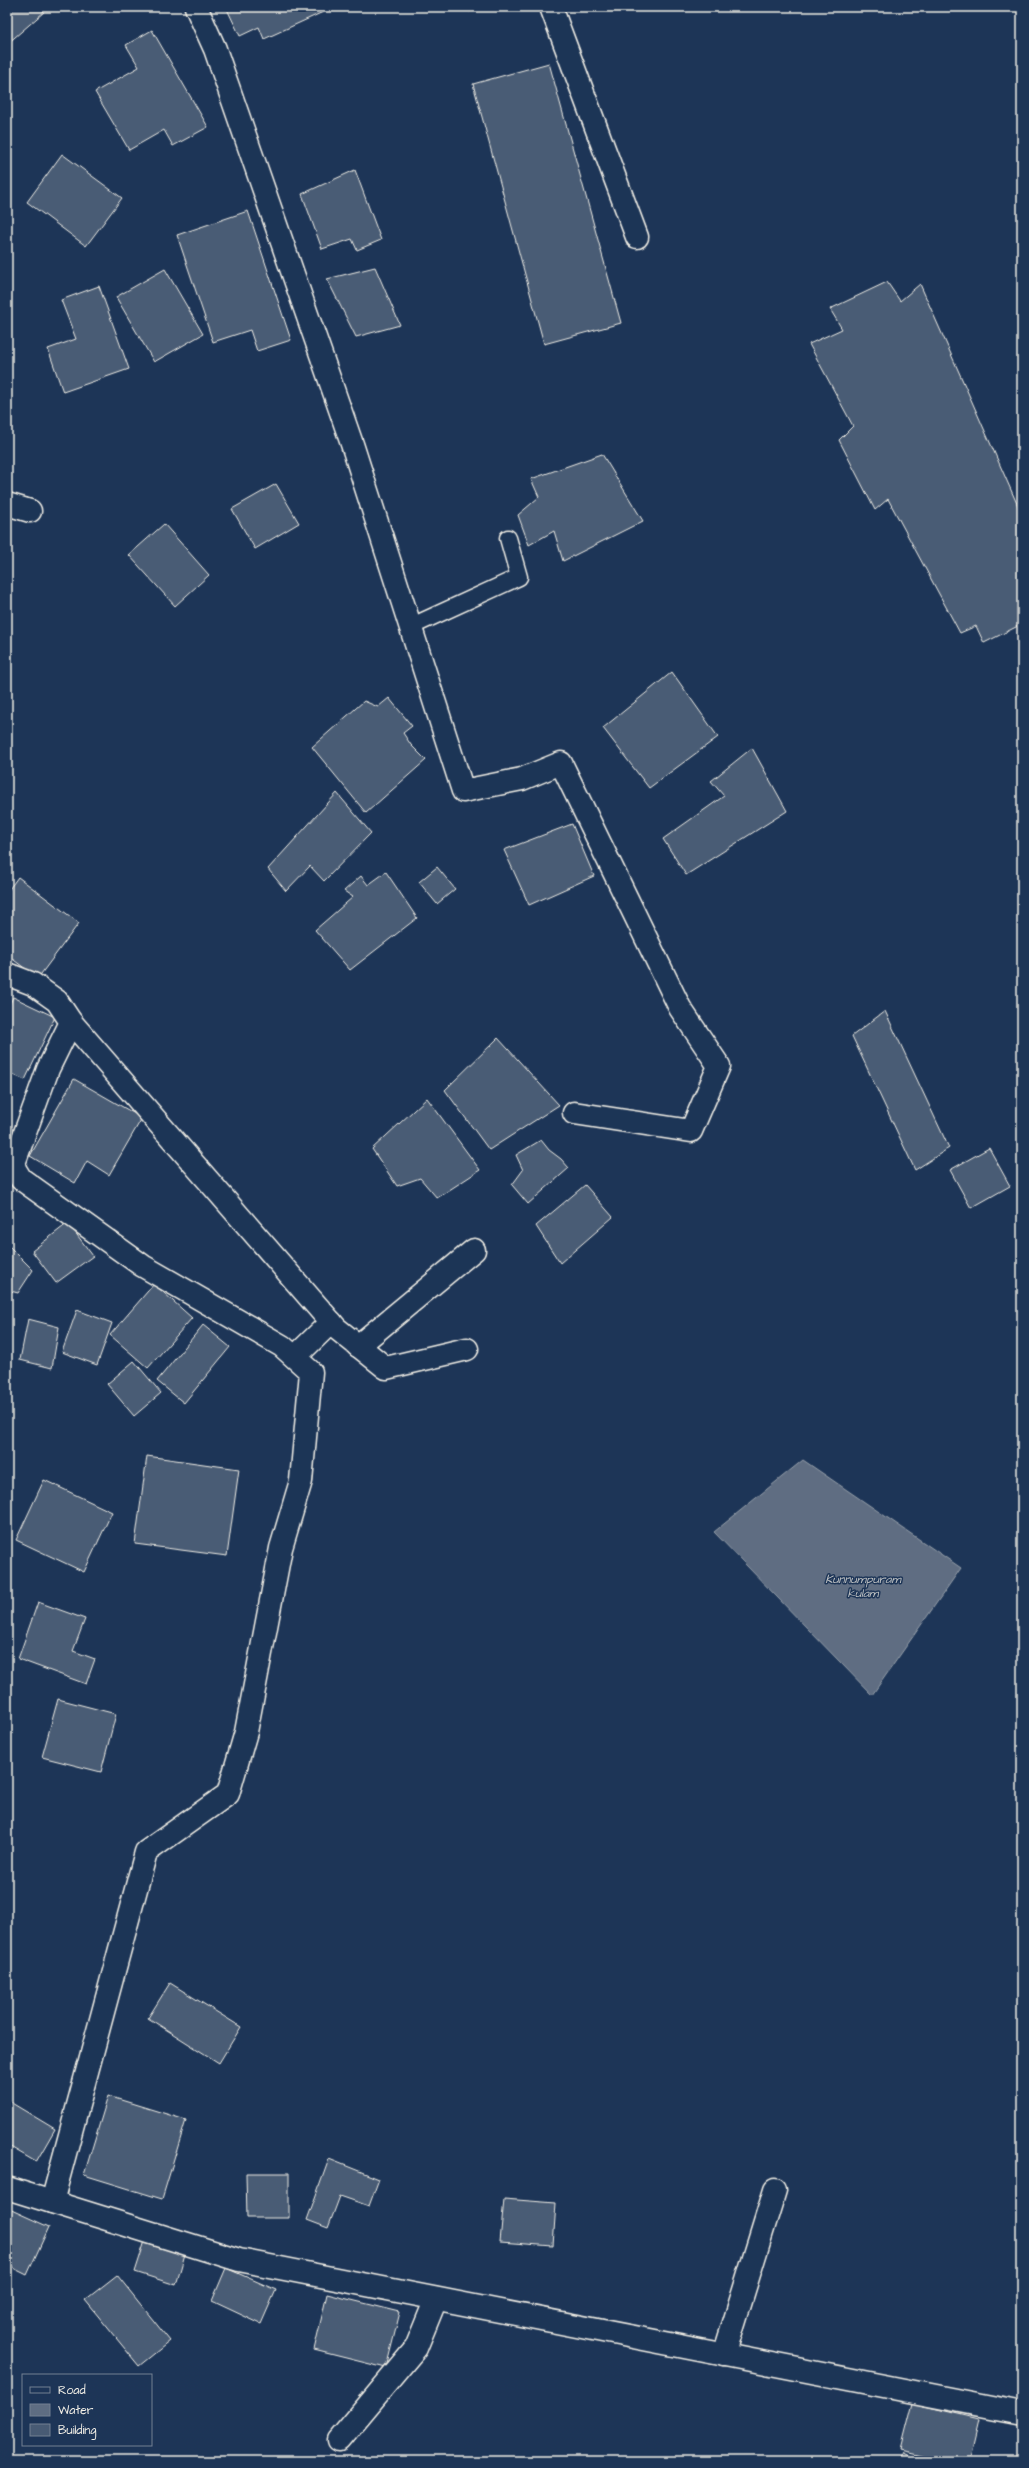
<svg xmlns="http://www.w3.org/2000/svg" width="1029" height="2468" font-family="'Architects Daughter',sans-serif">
<rect width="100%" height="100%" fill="#1d3557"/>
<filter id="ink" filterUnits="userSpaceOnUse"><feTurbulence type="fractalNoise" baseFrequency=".025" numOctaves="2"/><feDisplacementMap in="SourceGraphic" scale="8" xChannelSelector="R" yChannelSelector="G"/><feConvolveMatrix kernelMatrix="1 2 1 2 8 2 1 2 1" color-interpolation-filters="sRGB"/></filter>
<g filter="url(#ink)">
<polygon fill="#5e6d82" stroke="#9aa2ab" points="803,1460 961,1568 872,1695 714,1532"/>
<g fill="#485b74" stroke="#f4f1e8">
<polygon points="7,7 40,7 44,12 7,44"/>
<polygon points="226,7 334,7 264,39 259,27 240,36"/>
<polygon points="467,7 480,7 469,12"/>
<polygon points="152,30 208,127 173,146 164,130 129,150 95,92 139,67 126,45"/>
<polygon points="549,63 621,323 544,344 473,84"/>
<polygon points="62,154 122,198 86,246 27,202"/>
<polygon points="355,170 381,240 357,250 352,239 322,249 302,194"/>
<polygon points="248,211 291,340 257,351 250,330 213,342 177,235"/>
<polygon points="375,267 400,325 356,337 327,279"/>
<polygon points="165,269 203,334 154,362 116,297"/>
<polygon points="887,282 900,301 920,284 1022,515 1022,624 984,643 976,626 960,633 888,499 875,510 839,440 853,426 809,344 842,329 830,309"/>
<polygon points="99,286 129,369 63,392 48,349 76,339 61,300"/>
<polygon points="602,454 643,521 563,561 554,531 529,545 518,515 539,497 531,479"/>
<polygon points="276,484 299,523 255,549 232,509"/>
<polygon points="164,524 209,575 175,606 129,555"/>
<polygon points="672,672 718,737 649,788 603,728"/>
<polygon points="389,698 412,726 403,733 411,745 426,760 366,813 312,747 364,701 378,707"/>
<polygon points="752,748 787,811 686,875 663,839 724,796 711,781"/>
<polygon points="337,793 371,833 324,881 310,866 286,891 268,869"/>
<polygon points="572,824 594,876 529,905 504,850"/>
<polygon points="437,867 455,889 437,904 419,882"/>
<polygon points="386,872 417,918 350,970 315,930 353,897 344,891 361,876 368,885"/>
<polygon points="18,877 79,923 38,978 7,955 7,892"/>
<polygon points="13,997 55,1017 25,1080 7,1072 7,1010"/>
<polygon points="885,1011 949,1148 915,1170 852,1036"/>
<polygon points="498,1038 559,1105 489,1150 445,1090"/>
<polygon points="74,1079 142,1118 109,1175 87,1161 75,1183 30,1156"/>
<polygon points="427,1098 480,1170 437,1198 420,1178 397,1186 372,1149"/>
<polygon points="541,1140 549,1150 561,1159 569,1168 528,1204 512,1185 523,1170 516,1155"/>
<polygon points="989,1148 1010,1186 971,1208 950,1170"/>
<polygon points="585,1185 613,1217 560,1263 536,1226"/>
<polygon points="68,1223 93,1256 56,1283 32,1251"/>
<polygon points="7,1244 33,1270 18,1293 7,1290"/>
<polygon points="154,1284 192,1318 148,1368 110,1335"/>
<polygon points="77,1310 112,1323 97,1365 62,1352"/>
<polygon points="28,1319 59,1327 52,1368 20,1360"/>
<polygon points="203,1325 230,1347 184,1403 157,1381"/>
<polygon points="134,1361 161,1393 134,1416 107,1384"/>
<polygon points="147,1456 239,1469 227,1556 135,1544"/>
<polygon points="44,1480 112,1512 84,1572 16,1540"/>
<polygon points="38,1602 85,1619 73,1651 95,1659 86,1684 18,1659"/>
<polygon points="58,1699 116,1714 101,1772 42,1757"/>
<polygon points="170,1983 241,2027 219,2063 148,2018"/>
<polygon points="108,2096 186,2120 162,2199 84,2175"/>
<polygon points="10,2102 55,2129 36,2162 7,2145 7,2107"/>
<polygon points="329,2159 379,2179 369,2206 340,2196 328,2228 307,2220"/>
<polygon points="246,2173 289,2173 289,2218 247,2218"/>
<polygon points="504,2199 556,2203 553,2246 500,2242"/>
<polygon points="7,2208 49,2227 27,2275 7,2265"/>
<polygon points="145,2241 185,2254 176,2285 135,2272"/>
<polygon points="226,2268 276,2290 261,2324 212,2301"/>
<polygon points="117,2275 170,2341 139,2366 85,2300"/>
<polygon points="327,2294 400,2312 386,2368 314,2350"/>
<polygon points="913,2403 980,2419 970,2461 947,2461 901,2450"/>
<polygon points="904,2453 921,2461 900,2461"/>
</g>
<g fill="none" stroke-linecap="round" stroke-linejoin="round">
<g stroke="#f4f1e8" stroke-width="19">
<polyline id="lane" points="410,627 519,577 508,538"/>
</g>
<g stroke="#f4f1e8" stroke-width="25">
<g id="street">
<polyline points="196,7 215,49 352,444 463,791 522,779 561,763 680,1008 719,1066 691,1131 574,1113"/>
<polyline points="551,7 637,237"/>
<polyline points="7,504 30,511"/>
<polyline points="7,974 33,984 57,1001 71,1022 48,1069 13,1166 21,1179 143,1266 282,1346 311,1372 301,1481 281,1548 246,1732 228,1794 146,1852 52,2202"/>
<polyline points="71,1022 336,1328 386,1368 467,1349"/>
<polyline points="358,1346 474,1250"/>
<polyline points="295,1357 331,1322"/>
<polyline points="7,2188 239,2260 1022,2413"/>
<polyline points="724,2355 775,2190"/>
<polyline points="339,2440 416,2348 436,2299"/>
</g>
</g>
<use href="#lane" stroke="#1d3557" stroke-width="16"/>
<use href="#street" stroke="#1d3557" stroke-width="22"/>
</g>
</g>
<g text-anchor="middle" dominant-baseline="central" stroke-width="3" stroke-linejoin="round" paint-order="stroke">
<g font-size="12" font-style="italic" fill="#c0c3c4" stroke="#1d3557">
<text x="863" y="1579">Kunnumpuram<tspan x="863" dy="14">kulam</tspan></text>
</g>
</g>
<rect width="1029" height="2468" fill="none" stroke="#1d3557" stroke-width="24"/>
<rect x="12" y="12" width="1005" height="2444" fill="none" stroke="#f4f1e8" stroke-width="1.5" filter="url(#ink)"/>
<rect x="22" y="2374" width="130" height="72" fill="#1d3557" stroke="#738091"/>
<rect x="30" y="2387" width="20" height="6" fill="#1d3557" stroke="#738091"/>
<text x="58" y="2394" font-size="12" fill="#f4f1e8">Road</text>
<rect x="30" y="2404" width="20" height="12" fill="#5e6d82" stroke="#738091"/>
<text x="58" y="2414" font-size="12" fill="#f4f1e8">Water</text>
<rect x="30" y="2424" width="20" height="12" fill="#485b74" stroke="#738091"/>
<text x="58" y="2434" font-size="12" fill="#f4f1e8">Building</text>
</svg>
